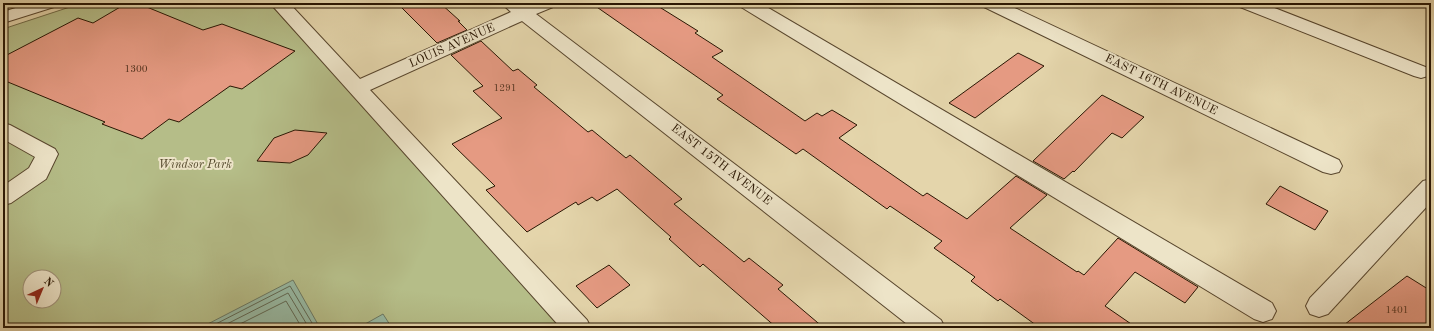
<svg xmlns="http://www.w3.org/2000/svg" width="1434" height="331" font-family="'Old Standard TT',serif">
<rect width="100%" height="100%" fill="#e4d5ab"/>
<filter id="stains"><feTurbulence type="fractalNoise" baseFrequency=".005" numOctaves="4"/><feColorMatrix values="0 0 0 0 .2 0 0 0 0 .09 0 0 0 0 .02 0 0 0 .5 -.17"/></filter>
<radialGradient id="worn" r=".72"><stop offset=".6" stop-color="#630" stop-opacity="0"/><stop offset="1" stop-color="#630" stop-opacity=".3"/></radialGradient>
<path fill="#b5bd88" stroke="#6f6a46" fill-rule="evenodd" d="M82,3H269L566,328H3V29ZM30,277H54V301H30Z"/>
<g fill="#97b9a3" stroke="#6b7863">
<polygon points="293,280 320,328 200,328"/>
<polygon points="383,314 392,328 358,328"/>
</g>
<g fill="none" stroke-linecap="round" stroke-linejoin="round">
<g stroke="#606853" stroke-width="1">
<polyline points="208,328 290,286 315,328"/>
<polyline points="219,328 288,293 309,328"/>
<polyline points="232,328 286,301 302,328"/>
</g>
</g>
<g fill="#e59a82" stroke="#291603">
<polygon points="127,3 137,3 203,30 222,24 295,51 242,89 230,86 179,122 169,119 142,139 102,124 105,122 3,80 3,57 78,18 93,23"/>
<polygon points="397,3 440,3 460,21 458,21 467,30 437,43"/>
<polygon points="591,3 653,3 698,31 695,33 723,51 712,57 805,121 817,113 822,116 832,110 857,125 839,138 923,196 927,193 967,219 1016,176 1047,195 1010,228 1077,272 1078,271 1084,275 1118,238 1198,287 1185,303 1135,272 1105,306 1137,328 1040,328 1000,299 998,301 971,281 975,277 934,248 942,241 890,206 887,209 803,149 796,154 717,99 723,95"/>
<polygon points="481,41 513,71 518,69 537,85 534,87 588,132 592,130 626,158 630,155 682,199 674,204 744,262 749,258 783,285 778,289 824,328 777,328 703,264 700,267 669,239 671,237 617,189 597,201 592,197 578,205 576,202 527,232 486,190 495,186 452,144 502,118 473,91 483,86 451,55"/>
<polygon points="1018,53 1044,66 975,118 949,103"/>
<polygon points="1102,95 1144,117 1122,138 1112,133 1074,172 1073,171 1064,179 1033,161"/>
<polygon points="295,130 327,133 308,155 290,163 257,161 274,138"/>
<polygon points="1280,186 1328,211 1315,230 1266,204"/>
<polygon points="609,265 630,285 597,308 576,286"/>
<polygon points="1407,276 1431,291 1431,328 1340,328"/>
</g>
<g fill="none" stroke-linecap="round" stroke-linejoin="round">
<g stroke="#58462d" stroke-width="2">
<g id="minor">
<polygon points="31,3 57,3 54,7 3,23 3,12"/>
<polygon points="270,3 289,3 360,79 511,12 501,3 521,3 525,6 532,3 556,3 553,7 536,14 941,320 945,328 912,328 522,21 370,90 587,320 591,328 561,328"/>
<polygon points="738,3 760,3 1272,303 1276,311 1272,319 1263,322 1254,319 741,7"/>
<polygon points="981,3 1004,3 1339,160 1342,166 1339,172 1331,174 1323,172 984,7"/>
<polygon points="1237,3 1262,3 1428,68 1431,72 1428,76 1421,78 1414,76 1240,7"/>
<polygon points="3,123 10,125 55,149 58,154 46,179 11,203 3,205 3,186 29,168 35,157 3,139"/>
<polygon points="1431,179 1431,202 1328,314 1319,317 1310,314 1306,306 1310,298 1423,181"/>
</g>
</g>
<use href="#minor" fill="#ede4c8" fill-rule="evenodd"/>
</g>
<g text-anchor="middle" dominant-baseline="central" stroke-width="4" stroke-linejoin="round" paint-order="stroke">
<g font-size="10" fill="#583723">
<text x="136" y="69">1300</text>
<text x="505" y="88">1291</text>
<text x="1397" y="310">1401</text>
</g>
<g font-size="12" fill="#291603" stroke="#ede4c8">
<text transform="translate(452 46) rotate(-24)">LOUIS AVENUE</text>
<text transform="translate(1161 85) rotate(26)">EAST 16TH AVENUE</text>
<text transform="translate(721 165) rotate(38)">EAST 15TH AVENUE</text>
</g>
<g font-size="12" font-style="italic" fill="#53482b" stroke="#ede4c8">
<text x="195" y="165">Windsor Park</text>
</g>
</g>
<rect width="1434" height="331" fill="none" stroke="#e4d5ab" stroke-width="16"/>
<rect x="4" y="4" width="1426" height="323" fill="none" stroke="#291603" stroke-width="2"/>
<rect x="8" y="8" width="1418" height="315" fill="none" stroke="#291603"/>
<g transform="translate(42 289) rotate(44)"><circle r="19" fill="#ede4c8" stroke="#9f9279"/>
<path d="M0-3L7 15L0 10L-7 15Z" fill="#8f2418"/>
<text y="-6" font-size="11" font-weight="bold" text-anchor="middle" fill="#291603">N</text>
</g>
<rect width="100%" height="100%" filter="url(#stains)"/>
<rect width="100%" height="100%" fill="url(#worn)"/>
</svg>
